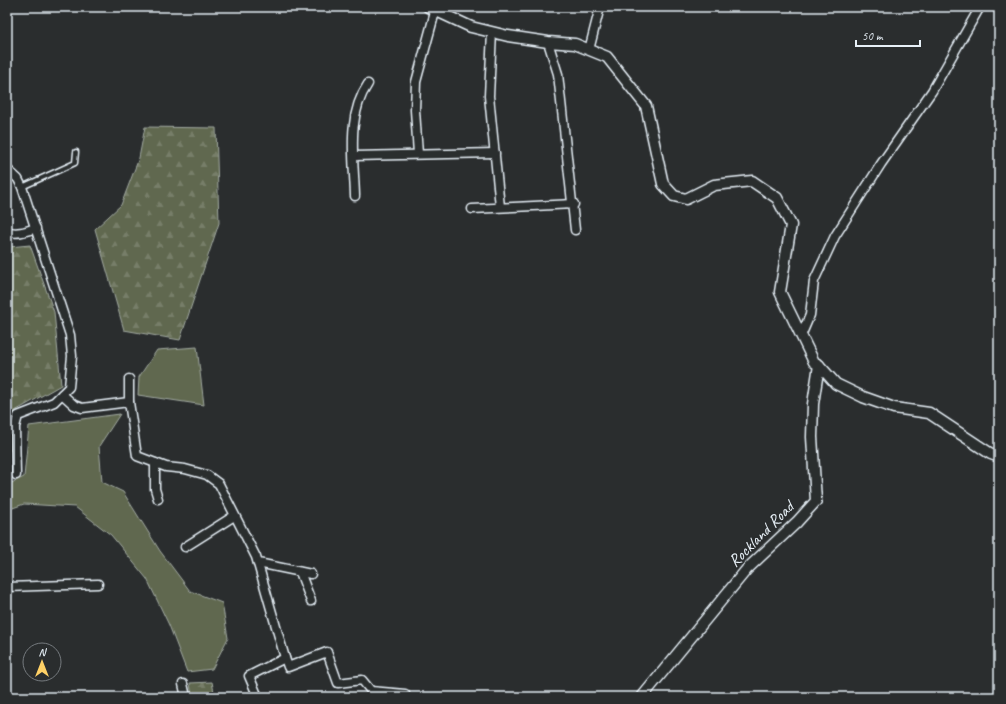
<svg xmlns="http://www.w3.org/2000/svg" width="1006" height="704" font-family="Caveat,sans-serif">
<defs>
<pattern id="forest-firs" width="22" height="20" patternUnits="userSpaceOnUse"><rect width="22" height="20" fill="#60684f"/><path d="M5 1l3.5 6h-7zM16 11l3.5 6h-7z" fill="#777e69"/></pattern>
</defs>
<rect width="100%" height="100%" fill="#2a2d2e"/>
<filter id="ink" filterUnits="userSpaceOnUse"><feTurbulence type="fractalNoise" baseFrequency=".025" numOctaves="2"/><feDisplacementMap in="SourceGraphic" scale="8" xChannelSelector="R" yChannelSelector="G"/><feConvolveMatrix kernelMatrix="1 2 1 2 8 2 1 2 1" color-interpolation-filters="sRGB"/></filter>
<g filter="url(#ink)">
<g fill="#60684f" stroke="#a4aca4">
<polygon points="197,347 204,405 138,395 139,377 157,350"/>
<polygon points="120,414 99,446 102,482 123,492 160,551 190,591 222,603 228,638 212,669 187,672 169,625 147,579 111,535 75,507 24,504 7,510 7,485 24,477 29,426"/>
</g>
<g fill="url(#forest-firs)" stroke="#a4aca4">
<polygon points="145,127 216,128 219,223 180,340 124,330 95,229 121,205 139,158"/>
<polygon points="30,245 54,312 61,385 15,411 12,450 7,450 7,268 10,267 9,247"/>
<polygon points="212,682 215,697 192,697 190,683"/>
</g>
<g fill="none" stroke-linecap="round" stroke-linejoin="round">
<g stroke="#e8f1f8" stroke-width="7">
<polyline id="service" points="22,187 75,163 76,152"/>
</g>
<g stroke="#e8f1f8" stroke-width="11">
<g id="minor">
<polyline points="492,32 489,96 500,207"/>
<polyline points="548,42 558,74 575,230"/>
<polyline points="589,50 600,7"/>
<polyline points="418,154 415,110 416,82 435,12"/>
<polyline points="354,156 495,153"/>
<polyline points="7,169 18,179 22,187 70,335 72,356 69,387 54,402 18,416 15,427 16,475"/>
<path d="M355,196C354,159 346,116 368,84"/>
<polyline points="472,209 574,204"/>
<path d="M7,231C16,235 27,231 36,228"/>
<polyline points="801,336 810,315 814,281 835,236 881,164 932,91 980,7"/>
<polyline points="62,394 74,405 82,408 129,402 129,379"/>
<polyline points="129,402 137,456 166,467 185,469 207,475 219,484 256,557 285,658 249,676 258,697"/>
<polyline points="155,463 155,489 158,499"/>
<polyline points="185,547 234,516"/>
<polyline points="258,563 311,574"/>
<polyline points="300,572 311,601"/>
<polyline points="7,587 98,584"/>
<polyline points="285,658 288,667 327,652 338,683 362,680 371,691 405,694 405,697"/>
<polyline points="183,684 186,697"/>
</g>
</g>
<g stroke="#e8f1f8" stroke-width="13">
<g id="tertiary">
<polyline points="428,7 471,27 508,36 548,42 575,44 607,57 646,106 663,184 674,196 686,199 714,185 752,181 777,198 791,225 780,292 814,362 819,365 836,384 863,397 894,408 929,413 991,454 999,457"/>
<polyline points="642,697 747,569 797,522 816,501 812,437 813,404 819,365"/>
</g>
</g>
<use href="#service" stroke="#2a2d2e" stroke-width="4"/>
<use href="#minor" stroke="#2a2d2e" stroke-width="8"/>
<use href="#tertiary" stroke="#2a2d2e" stroke-width="10"/>
</g>
</g>
<g text-anchor="middle" dominant-baseline="central" stroke-width="3" stroke-linejoin="round" paint-order="stroke">
<g font-size="17" fill="#e8f1f8" stroke="#2a2d2e">
<text transform="translate(761 534) rotate(-45)">Rockland Road</text>
</g>
</g>
<rect width="1006" height="704" fill="none" stroke="#2a2d2e" stroke-width="24"/>
<rect x="12" y="12" width="982" height="680" fill="none" stroke="#e8f1f8" stroke-width="1.5" filter="url(#ink)"/>
<g transform="translate(42 662)"><circle r="19" fill="#2a2d2e" stroke="#767b7f"/>
<path d="M0-3L7 15L0 10L-7 15Z" fill="#ffd166"/>
<text y="-6" font-size="11" font-weight="bold" text-anchor="middle" fill="#e8f1f8">N</text>
</g>
<path d="M856 40v6h64v-6" fill="none" stroke="#e8f1f8" stroke-width="2"/>
<text x="862" y="40" font-size="12" fill="#e8f1f8" stroke="#2a2d2e" stroke-width="3" paint-order="stroke">50 m</text>
</svg>
